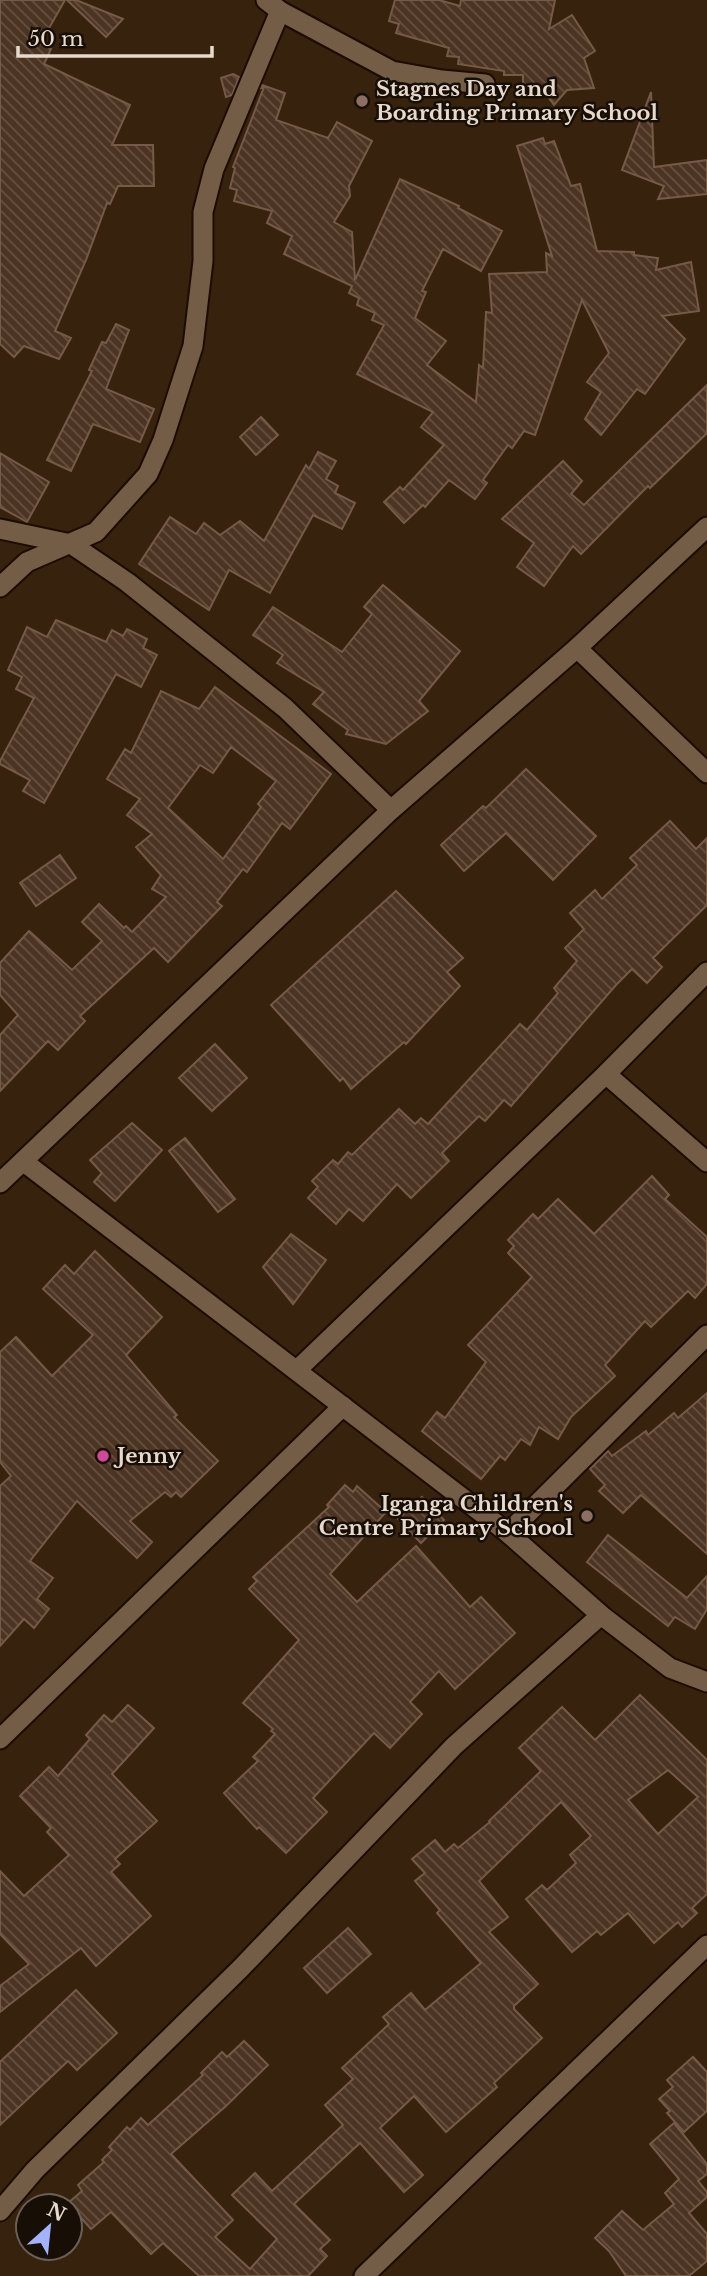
<svg xmlns="http://www.w3.org/2000/svg" width="707" height="2276" font-family="'Libre Baskerville',serif">
<defs>
<pattern id="building-back-hatch" width="6" height="6" patternUnits="userSpaceOnUse" patternTransform="scale(1.75)"><rect width="6" height="6" fill="#4c3423"/><path d="M-1 5l2 2M0 0l6 6M5-1l2 2" fill="none" stroke="#665142"/></pattern>
</defs>
<rect width="100%" height="100%" fill="#36220d"/>
<g fill="url(#building-back-hatch)" stroke="#755a48" stroke-width="2" fill-rule="evenodd">
<polygon points="0,0 65,0 40,44 51,49 44,64 130,105 112,145 153,145 154,186 118,186 110,204 107,203 86,260 55,331 71,338 59,359 24,346 14,357 0,344"/>
<polygon points="67,0 76,0 123,19 106,37"/>
<polygon points="395,0 439,0 460,6 461,0 555,0 549,29 572,15 595,51 584,58 594,88 567,90 554,105 543,90 523,90 523,75 504,75 504,71 458,64 459,57 447,56 449,48 396,33 399,24 389,21"/>
<polygon points="233,74 239,77 232,95 226,97 221,78"/>
<polygon points="262,85 285,93 276,120 328,138 337,122 372,141 349,186 350,196 334,222 352,232 355,280 400,179 459,206 458,208 502,231 481,271 443,249 422,291 426,292 415,318 446,341 427,365 476,402 479,365 483,368 486,312 492,313 489,274 547,272 546,253 552,256 517,146 543,138 545,144 554,141 571,186 580,184 597,251 634,252 634,255 658,258 656,270 691,262 699,311 662,316 685,339 645,394 637,389 601,435 585,419 601,392 587,382 609,353 582,300 535,435 524,431 512,448 508,445 483,480 487,483 475,499 449,480 425,507 423,505 404,523 384,502 400,487 403,490 444,445 421,427 433,412 357,374 384,325 372,320 375,313 357,305 359,298 349,293 352,286 284,254 292,236 267,223 272,211 234,201 237,190 230,188 235,168 233,167 264,87 261,88"/>
<polygon points="651,92 654,167 707,160 707,194 658,199 664,186 622,170"/>
<polygon points="116,324 129,330 106,389 154,409 140,442 93,424 71,471 47,460 92,371 89,370 102,342 106,343"/>
<polygon points="707,385 707,433 650,488 648,486 581,554 573,546 544,586 517,567 534,543 502,519 563,461 582,481 571,494 584,505"/>
<polygon points="261,417 278,435 256,455 240,437"/>
<polygon points="318,452 336,461 326,479 338,486 335,493 355,503 342,529 313,515 270,593 229,570 209,610 139,564 170,517 196,534 204,523 220,535 240,521 264,541 306,465 309,469"/>
<polygon points="0,453 49,482 27,522 0,507"/>
<polygon points="383,585 460,651 419,701 428,711 386,744 346,734 348,730 313,704 324,692 277,663 283,655 253,635 273,607 342,652 372,614 364,607"/>
<polygon points="56,620 106,642 112,630 123,636 127,629 147,639 143,648 157,655 141,687 116,674 44,803 23,791 30,780 0,764 0,761 34,698 16,689 22,677 8,670 27,627 47,637"/>
<path d="M215,687L331,774L290,829L282,823L247,872L243,869L217,902L222,906L168,962L154,948L80,1016L85,1021L58,1050L48,1041L0,1091V1035L18,1015L0,995V963L29,931L72,970L102,941L82,922L99,904L124,928L126,926L132,932L166,897L152,889L161,875L136,847L152,834L127,815L140,799L107,779L125,749L131,753L161,691L199,709ZM231,747L276,781L258,804L261,807L223,859L168,808L200,765L213,773Z"/>
<polygon points="526,769 596,836 553,880 506,833 464,871 441,845 483,806 486,808"/>
<polygon points="670,821 696,849 707,838 707,905 653,958 662,967 647,983 632,969 616,985 511,1106 504,1100 485,1121 479,1116 442,1153 449,1161 411,1198 397,1184 363,1221 349,1209 336,1224 308,1198 318,1187 312,1181 333,1160 338,1164 348,1152 352,1155 399,1109 415,1124 421,1118 428,1124 520,1024 527,1030 558,993 554,988 577,961 565,948 584,929 570,913 595,890 602,899 637,865 630,858"/>
<polygon points="60,855 76,878 36,906 20,883"/>
<polygon points="396,891 463,958 447,972 460,986 406,1044 404,1042 351,1089 343,1078 340,1081 271,1005"/>
<polygon points="215,1044 247,1078 212,1111 179,1078"/>
<polygon points="132,1123 162,1150 115,1201 94,1182 102,1173 90,1160"/>
<polygon points="185,1138 235,1199 218,1212 169,1151"/>
<polygon points="652,1176 669,1195 665,1199 707,1237 707,1284 695,1298 688,1291 651,1327 645,1321 605,1365 615,1376 571,1417 558,1439 539,1427 530,1445 521,1439 505,1460 500,1456 481,1479 422,1431 437,1412 445,1418 486,1362 468,1345 532,1277 508,1253 514,1246 508,1240 533,1214 538,1219 558,1199 594,1234"/>
<polygon points="291,1234 326,1260 293,1304 263,1267"/>
<polygon points="95,1251 162,1317 126,1355 177,1415 174,1417 218,1461 181,1497 176,1492 171,1497 165,1492 130,1521 152,1542 137,1558 77,1501 30,1561 53,1578 37,1599 49,1609 34,1628 24,1619 0,1646 0,1486 11,1476 0,1462 0,1352 16,1337 52,1376 93,1335 43,1289 65,1265 74,1274"/>
<polygon points="707,1393 707,1554 641,1495 623,1513 599,1491 605,1485 590,1469 608,1451 612,1456 646,1431 648,1435 674,1413 678,1418"/>
<polygon points="345,1485 353,1492 357,1486 386,1512 330,1574 357,1602 416,1546 470,1607 481,1597 515,1633 455,1689 439,1671 410,1702 422,1714 390,1748 374,1733 313,1798 327,1812 286,1853 259,1827 257,1829 224,1793 258,1761 253,1757 275,1734 271,1731 273,1729 243,1703 299,1640 249,1589 257,1581 253,1577 329,1507 327,1505"/>
<polygon points="422,1497 444,1520 421,1543 398,1519"/>
<polygon points="608,1535 687,1598 707,1576 707,1609 695,1629 675,1617 668,1626 587,1562"/>
<path d="M640,1695L707,1760V1894L692,1908L697,1913L682,1927L678,1922L654,1943L628,1913L601,1935L597,1931L572,1952L526,1899L542,1885L547,1890L576,1863L570,1855L591,1836L561,1802L479,1881L508,1917L489,1932L538,1984L514,2006V2009L542,2038L494,2083L497,2087L446,2132L414,2096L380,2128L423,2175L404,2192L360,2143L294,2204L330,2240L320,2249L327,2256L308,2276H199L163,2243L151,2254L111,2212L91,2229L68,2203L82,2191L78,2185L104,2162L102,2160L112,2150L109,2147L127,2127L130,2130L141,2118L148,2125L203,2075L201,2073L222,2052L227,2057L244,2041L268,2065L226,2106L171,2154L233,2220L215,2237L250,2269L277,2239L232,2195L255,2173L272,2191L343,2125L325,2105L353,2079L342,2068L389,2024L383,2017L411,1993L425,2010L481,1963L437,1913L440,1910L415,1881L425,1873L412,1859L435,1840L445,1852L454,1844L458,1848L490,1822L489,1821L541,1771L519,1748L562,1707L595,1740ZM668,1770L698,1797L658,1834L628,1800Z"/>
<polygon points="128,1705 154,1728 112,1774 157,1821 115,1859 120,1864 111,1872 151,1916 96,1966 81,1948 0,2012 0,1986 29,1964 0,1934 0,1871 24,1896 69,1855 47,1832 51,1828 20,1796 49,1767 58,1776 90,1739 86,1735 104,1715 112,1722"/>
<polygon points="348,1928 371,1954 327,1993 304,1968"/>
<polygon points="76,1990 117,2033 77,2070 68,2061 0,2125 0,2062"/>
<polygon points="693,2057 707,2072 707,2111 684,2132 667,2113 670,2111 659,2099 673,2087 667,2080"/>
<polygon points="674,2123 707,2164 707,2174 698,2181 707,2192 707,2197 689,2213 707,2234 707,2261 689,2276 626,2276 609,2251 595,2238 622,2211 643,2230 674,2204 665,2193 679,2179 650,2144"/>
</g>
<g fill="none" stroke-linecap="round" stroke-linejoin="round">
<g stroke="#1d0b00" stroke-width="23">
<g id="minor">
<polyline points="266,0 280,11 392,71 442,80 485,84"/>
<polyline points="0,529 71,544 127,582 285,708 391,810"/>
<polyline points="0,587 27,562 96,532 148,474 163,440 193,346 203,261 203,212 214,169 280,11"/>
<polyline points="577,648 707,773"/>
<polyline points="606,1074 707,1162"/>
<polyline points="24,1162 508,1533 601,1615 670,1668 707,1682"/>
<polyline points="297,1370 606,1074 707,972"/>
<polyline points="508,1533 707,1335"/>
<polyline points="0,1739 343,1406"/>
<polyline points="0,2211 35,2170 240,1969 454,1746 601,1615"/>
<polyline points="364,2276 707,1945"/>
</g>
</g>
<g stroke="#1d0b00" stroke-width="23">
<polyline id="tertiary" points="0,1183 391,810 577,648 707,527"/>
</g>
<use href="#minor" stroke="#745d47" stroke-width="19"/>
<use href="#tertiary" stroke="#745d47" stroke-width="19"/>
</g>
<g fill="#8d6e63" stroke="#170e06" stroke-width="2.5">
<circle cx="362" cy="101" r="7"/>
<circle cx="587" cy="1516" r="7"/>
</g>
<circle fill="#d1479c" stroke="#170e06" stroke-width="2.5" cx="103" cy="1456" r="7"/>
<g text-anchor="middle" dominant-baseline="central" stroke-width="5" stroke-linejoin="round" paint-order="stroke">
<g font-size="21" font-weight="bold" fill="#e7dacd" stroke="#170e06" text-anchor="start">
<text x="376" y="89">Stagnes Day and<tspan x="376" dy="24">Boarding Primary School</tspan></text>
<text x="117" y="1456">Jenny</text>
<text x="573" y="1504" text-anchor="end">Iganga Children's<tspan x="573" dy="24">Centre Primary School</tspan></text>
</g>
</g>
<g transform="translate(49 2227) rotate(27)"><circle r="33" fill="#170e06" stroke="#6a6056" stroke-width="2"/>
<path d="M0-5L12 26L0 18L-12 26Z" fill="#a3b2fd"/>
<text y="-10" font-size="19" font-weight="bold" text-anchor="middle" fill="#e7dacd">N</text>
</g>
<path d="M18 46v10h194v-10" fill="none" stroke="#e7dacd" stroke-width="3.5"/>
<text x="28" y="46" font-size="21" fill="#e7dacd" stroke="#170e06" stroke-width="5" paint-order="stroke">50 m</text>
</svg>
